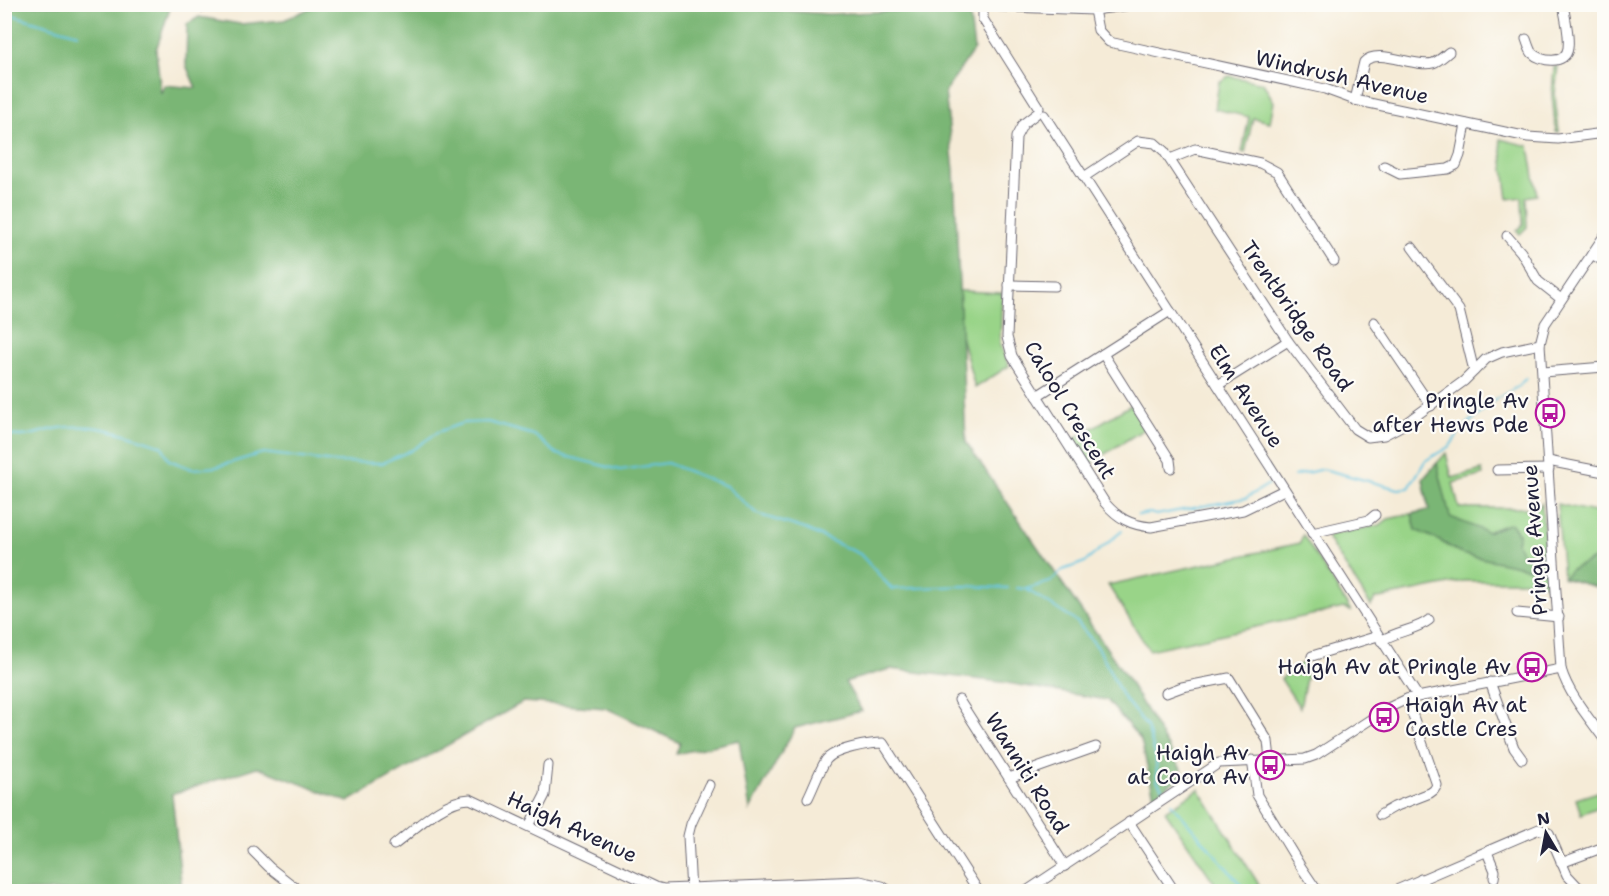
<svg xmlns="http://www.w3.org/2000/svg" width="1609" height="896" font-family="'Shantell Sans',sans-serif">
<rect width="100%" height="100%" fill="#fdfcf7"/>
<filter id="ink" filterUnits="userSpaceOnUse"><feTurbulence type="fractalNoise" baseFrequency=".0167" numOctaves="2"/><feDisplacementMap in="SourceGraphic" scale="12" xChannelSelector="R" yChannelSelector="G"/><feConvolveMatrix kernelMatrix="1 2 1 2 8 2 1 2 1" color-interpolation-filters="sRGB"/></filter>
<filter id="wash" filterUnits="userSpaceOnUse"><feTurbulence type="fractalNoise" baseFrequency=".008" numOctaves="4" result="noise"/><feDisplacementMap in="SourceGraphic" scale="24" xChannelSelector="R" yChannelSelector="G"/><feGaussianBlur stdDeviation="1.35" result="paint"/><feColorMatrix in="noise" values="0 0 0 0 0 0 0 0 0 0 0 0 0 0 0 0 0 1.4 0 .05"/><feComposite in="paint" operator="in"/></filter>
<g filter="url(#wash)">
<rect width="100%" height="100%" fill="#f5ebd7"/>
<g fill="#99d488" stroke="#5e7b62" stroke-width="1.5">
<polygon points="1558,66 1555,95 1559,132 1556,132 1552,96 1554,67"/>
<polygon points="1229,76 1263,83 1274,102 1270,122 1253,118 1245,153 1242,152 1249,117 1215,109 1219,82"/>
<polygon points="1500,139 1529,146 1537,195 1526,197 1527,227 1520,234 1517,231 1523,225 1522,197 1508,199"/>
<polygon points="943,290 1002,293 1000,344 1009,366 975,388 960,332"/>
<polygon points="1134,403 1149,426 1083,468 1067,443"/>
<polygon points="1446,453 1452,478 1482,470 1483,475 1453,483 1459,508 1536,508 1542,503 1547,587 1541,581 1464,581 1375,599 1371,606 1328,539 1329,535 1380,525 1388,519 1429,510 1423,479"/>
<polygon points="1557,504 1604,514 1604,589 1563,578"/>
<polygon points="1303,535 1351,611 1344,608 1149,650 1108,585 1300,543"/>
<polygon points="1302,663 1308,668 1300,708 1281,679"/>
<polygon points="1199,789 1263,891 1220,891 1165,811"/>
<polygon points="1604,790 1604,805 1581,814 1576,799"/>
</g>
<g fill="#7ab674" stroke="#4e6c58" stroke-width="1.5">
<polygon points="710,5 828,14 914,10 970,17 974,49 945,92 954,170 966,442 1127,678 1184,774 1154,796 1141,740 1107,700 1001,682 890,669 845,682 862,711 795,728 750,810 739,740 676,754 680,743 606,708 523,702 348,802 257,767 172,794 182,891 5,891 5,5 171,5 156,50 161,94 164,85 196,88 186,65 187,24 199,17 240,24 284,20 319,4"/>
<polygon points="1437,463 1450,517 1487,532 1511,523 1519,534 1517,543 1522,553 1545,558 1546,572 1462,554 1440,541 1416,530 1412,514 1429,510 1423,479"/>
<polygon points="1604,554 1604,589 1563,578 1570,570"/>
</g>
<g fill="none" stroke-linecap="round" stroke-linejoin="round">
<g stroke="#63c4e1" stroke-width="2">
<polyline points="4,9 12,15 78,34"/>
<path d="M4,434C30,440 36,431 60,428C95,422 129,435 162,446L169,460L192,469L216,467L263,453L334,462L382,463L412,450L438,432L463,423L488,422L534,435L557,454L620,470L667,463L726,486L757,514L805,529L860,554L892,589L964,586L1008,588"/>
<polyline points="1294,476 1323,469 1398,489 1409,488 1425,461 1450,446 1461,430 1496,399 1519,386 1526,378"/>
<polyline points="1138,515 1150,513 1156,515 1246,498 1269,484"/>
<polyline points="1017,588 1026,589 1077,622 1099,649 1122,696 1147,727 1156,757 1157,780 1162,788"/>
<polyline points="1026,589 1050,582 1063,570 1085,562 1122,531"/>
<polyline points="1171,803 1242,886 1243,892"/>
</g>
</g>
</g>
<g filter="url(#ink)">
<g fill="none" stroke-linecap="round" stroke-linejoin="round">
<g stroke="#6c6872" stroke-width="11">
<g id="minor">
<polyline points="199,4 203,7"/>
<polyline points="1094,10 1098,30 1109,42 1325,89 1355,100 1528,137 1558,139 1604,133"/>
<path d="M1526,39C1528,44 1529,49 1532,53C1541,62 1566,65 1568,48C1570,35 1565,18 1563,4"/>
<path d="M1355,100L1364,62C1378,47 1413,68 1433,63C1439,61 1444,56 1449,52"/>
<polyline points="1039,108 983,19 983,6 1094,10 1139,4"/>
<path d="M1036,114L1023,124L1016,137L1007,337L1012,356L1105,503C1118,518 1130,525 1151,527L1243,510L1284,490"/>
<polyline points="1044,115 1417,695"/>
<polyline points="1170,159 1195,149 1260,163 1277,172 1334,261"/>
<polyline points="1384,166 1400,174 1448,169 1456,165 1460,155 1466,124"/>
<polyline points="1084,177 1138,141 1155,143 1164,151 1288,341 1355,429 1368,437 1384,435 1403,425 1464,381 1486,359 1502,352 1540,344"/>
<polyline points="1507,236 1521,252 1538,281 1561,299"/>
<path d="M1604,236L1545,324L1540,344L1561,669C1569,695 1589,718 1604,739"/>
<polyline points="1412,247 1459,310 1474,371"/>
<polyline points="1592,254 1604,262"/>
<polyline points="1009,285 1054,286"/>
<polyline points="1374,322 1431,406"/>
<polyline points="1103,354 1170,460 1171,468"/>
<polyline points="1543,372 1604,367"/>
<polyline points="1218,385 1288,341"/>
<polyline points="1037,396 1170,311"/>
<polyline points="1548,461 1604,472"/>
<polyline points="1497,470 1549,469"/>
<polyline points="1312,533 1369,520 1375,515"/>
<polyline points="1517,613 1559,617"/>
<path d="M1381,641C1396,631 1417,630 1429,620"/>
<polyline points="1312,656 1378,636"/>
<polyline points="1490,682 1514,748 1522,759"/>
<polyline points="1166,693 1182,687 1229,678 1268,741 1270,759"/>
<polyline points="959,700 1065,866"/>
<polyline points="1252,760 1257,795 1301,867 1318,892"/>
<polyline points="1009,778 1096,747"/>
<path d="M808,798C814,786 819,771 826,760C834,749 870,743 883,743L979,892"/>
<polyline points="1380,815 1394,807 1430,793 1434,790 1437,785 1407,699"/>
<polyline points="1129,822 1175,892"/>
<polyline points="529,826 545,795 548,765"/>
<path d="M394,845C415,829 443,800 470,799L656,887L664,889L860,881L882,886L891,892"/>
<polyline points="253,851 269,867 301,892"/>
<polyline points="1487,852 1495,871 1494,878"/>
<polyline points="1561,863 1604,847"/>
<polyline points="1421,879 1426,892"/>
<polyline points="691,892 688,836 691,824 709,785"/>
<polyline points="1025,892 1219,763 1305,759 1316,755 1388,708 1407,699 1561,669"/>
<polyline points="1392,892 1539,829 1549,833 1567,875 1583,892"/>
</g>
</g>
<use href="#minor" stroke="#fff" stroke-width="9"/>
</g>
</g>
<defs>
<g id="bus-ring" transform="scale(1.5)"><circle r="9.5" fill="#fdfcf7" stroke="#b5179e" stroke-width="1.5"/><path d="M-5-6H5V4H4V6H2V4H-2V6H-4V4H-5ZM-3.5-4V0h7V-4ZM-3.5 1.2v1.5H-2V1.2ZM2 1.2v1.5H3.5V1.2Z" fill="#b5179e"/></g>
</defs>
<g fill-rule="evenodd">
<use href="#bus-ring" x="1550" y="413"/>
<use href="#bus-ring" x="1532" y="667"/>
<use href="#bus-ring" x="1384" y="717"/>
<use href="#bus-ring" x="1270" y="765"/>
</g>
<g text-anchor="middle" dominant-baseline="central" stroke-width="4.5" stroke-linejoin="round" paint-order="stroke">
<g font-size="21" fill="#22223b" stroke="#fdfcf7">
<text transform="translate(1342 77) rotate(13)">Windrush Avenue</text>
<text transform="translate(1297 316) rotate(55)">Trentbridge Road</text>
<text transform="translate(1246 396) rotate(57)">Elm Avenue</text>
<text transform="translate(1070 410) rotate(59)">Calool Crescent</text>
<text transform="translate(1535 540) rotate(-94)">Pringle Avenue</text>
<text transform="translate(1027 773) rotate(58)">Wanniti Road</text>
<text transform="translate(572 827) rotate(25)">Haigh Avenue</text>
</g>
<g font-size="21" fill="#22223b" stroke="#fdfcf7" text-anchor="end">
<text x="1529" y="401">Pringle Av<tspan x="1529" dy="24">after Hews Pde</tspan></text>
<text x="1511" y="667">Haigh Av at Pringle Av</text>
<text x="1405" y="705" text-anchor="start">Haigh Av at<tspan x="1405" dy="24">Castle Cres</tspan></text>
<text x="1249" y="753">Haigh Av<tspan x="1249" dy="24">at Coora Av</tspan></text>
</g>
</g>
<rect width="1609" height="896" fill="none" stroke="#fdfcf7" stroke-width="24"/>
<g transform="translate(1546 833) rotate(350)" stroke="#fdfcf7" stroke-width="4.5" paint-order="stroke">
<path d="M0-4.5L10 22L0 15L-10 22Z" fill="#22223b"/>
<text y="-9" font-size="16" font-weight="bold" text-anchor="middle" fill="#22223b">N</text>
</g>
</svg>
